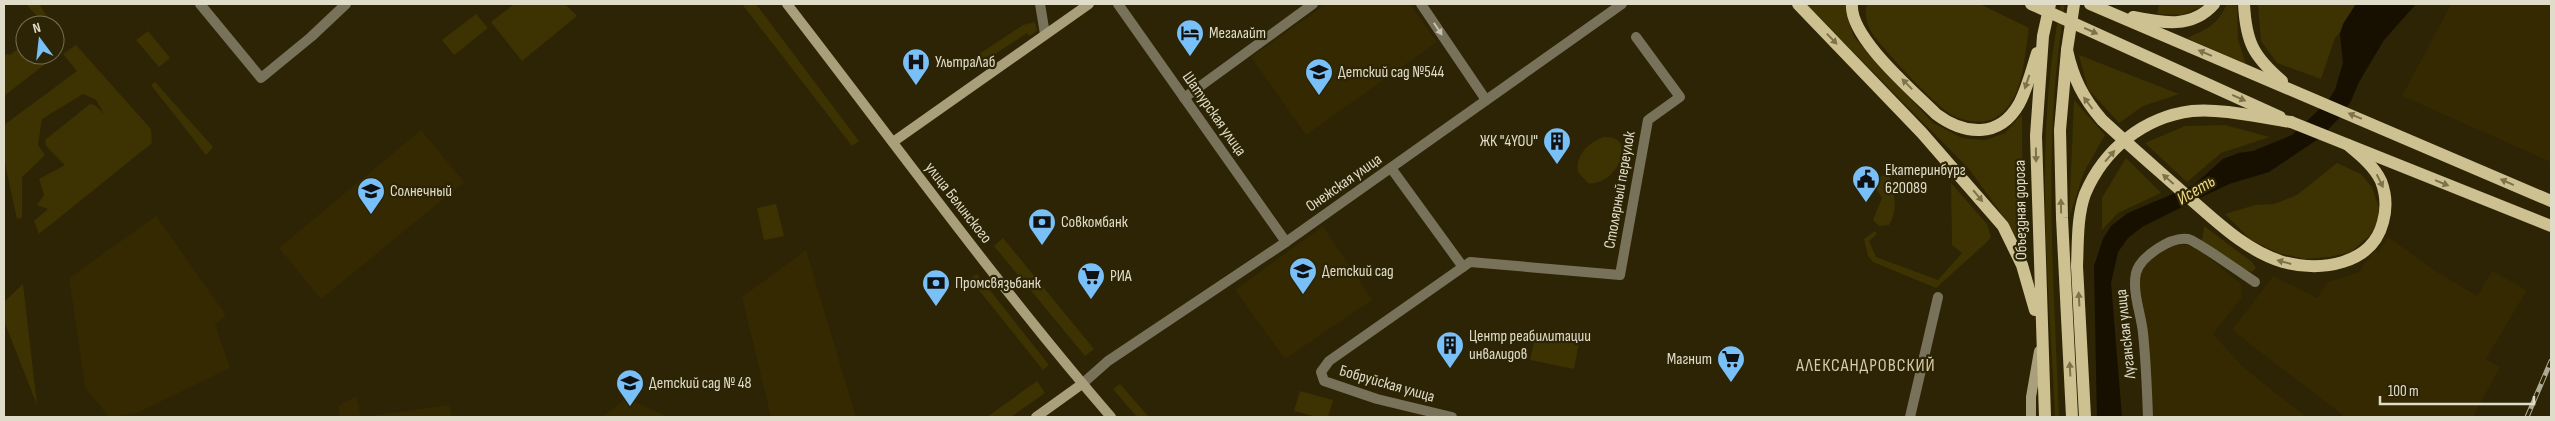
<svg xmlns="http://www.w3.org/2000/svg" width="2555" height="421" font-family="'Sofia Sans Condensed',sans-serif">
<rect width="100%" height="100%" fill="#2c2404"/>
<g fill="#342900">
<polygon points="1326,4 1410,4 1437,42 1306,135 1251,57"/>
<polygon points="2451,4 2551,4 2551,162 2402,96"/>
<polygon points="421,130 464,182 321,299 279,248"/>
<polygon points="156,216 226,315 215,324 230,368 137,413 109,417 85,387 69,278"/>
<polygon points="1323,226 1372,300 1285,359 1235,290"/>
<polygon points="2388,237 2437,272 2477,296 2492,271 2527,290 2486,359 2500,367 2473,417 2345,417 2232,330 2273,276 2317,298 2328,282 2359,272 2374,250 2378,252"/>
<polygon points="2172,243 2195,246 2241,284 2242,297 2213,334 2244,368 2306,417 2150,417 2136,286 2142,278 2138,275 2156,253"/>
<polygon points="806,250 856,417 771,417 742,297"/>
<polygon points="356,396 361,417 340,417 338,406"/>
<polygon points="626,398 668,417 602,417"/>
<polygon points="449,405 452,417 363,417"/>
</g>
<g fill="#3d3202">
<polygon points="26,4 39,4 53,25 39,25 41,21"/>
<polygon points="514,4 565,4 577,16 522,61 491,22"/>
<polygon points="742,4 756,4 859,141 852,146"/>
<polygon points="1806,4 1850,4 1849,23 1854,37 1933,123 1962,138 1985,140 2005,133 2022,114 2022,248 2006,220 1969,169"/>
<path d="M1867,4H1980L2029,28C2024,57 2024,102 1995,118C1984,124 1966,122 1954,116C1937,108 1887,53 1874,36C1867,27 1864,14 1867,4Z"/>
<path d="M2061,4H2065C2042,141 2054,279 2059,417H2055C2049,282 2033,137 2061,4Z"/>
<polygon points="2159,4 2205,4 2204,6 2181,15 2157,14"/>
<path d="M2227,4H2237L2238,40L2246,64L2187,38C2208,29 2217,25 2227,4Z"/>
<path d="M2258,4H2356C2350,13 2342,32 2335,38L2321,79L2277,63L2261,41Z"/>
<polygon points="476,14 488,28 454,55 442,40"/>
<polygon points="1035,22 1037,31 1030,36 1027,33 969,71 964,64 1023,25"/>
<polygon points="148,31 170,58 159,67 136,40"/>
<polygon points="25,43 25,55 55,55 55,43 62,51 4,96 4,54 10,55"/>
<polygon points="76,45 151,129 152,143 39,234 34,221 48,209 37,205 44,195 39,179 65,165 46,146 45,140 90,104 95,105 104,114 96,100 83,94 42,119 38,145 45,155 22,177 22,218 17,219 4,159 4,125 77,71 63,54"/>
<polygon points="2079,55 2179,94 2143,106 2119,123 2088,89"/>
<polygon points="155,82 213,147 206,155 151,85"/>
<polygon points="2074,100 2105,135 2084,172 2069,218"/>
<polygon points="2225,125 2270,137 2221,153 2187,182 2145,143 2185,126"/>
<path d="M1604,137C1639,134 1617,187 1588,183L1578,172C1575,155 1589,142 1604,137Z"/>
<polygon points="2126,158 2161,193 2118,213 2102,230 2102,198"/>
<polygon points="2337,163 2361,174 2372,187 2379,208 2378,222 2370,235 2351,252 2329,257 2305,259 2278,253 2251,240 2225,214 2255,205 2274,204 2297,195"/>
<path d="M1886,174L1889,175C1894,190 1899,210 1889,225L1879,226L1873,220L1882,198L1877,190L1875,179Z"/>
<polygon points="1951,183 1987,224 1991,237 1987,242 1936,288 1873,262 1868,256 1864,239 1875,231 1877,234 1869,241 1876,257 1938,280 1962,253 1952,245"/>
<polygon points="776,204 784,236 764,240 757,208"/>
<polygon points="2204,226 2252,262 2256,268 2252,272 2241,268 2202,242"/>
<polygon points="1003,238 1094,349 1085,356 994,246"/>
<polygon points="977,274 1049,365 1043,370 970,279"/>
<polygon points="23,284 37,405 4,321 4,302"/>
<polygon points="1536,334 1579,343 1574,369 1530,360"/>
<polygon points="1037,381 1045,393 1011,417 987,417"/>
<polygon points="1120,384 1148,416 1150,417 1137,417 1113,389"/>
<polygon points="1300,391 1333,400 1328,417 1318,417 1294,411"/>
</g>
<polygon fill="#170f00" points="2356,4 2416,4 2384,40 2359,82 2351,101 2341,116 2321,137 2269,172 2229,184 2206,195 2142,227 2128,238 2118,252 2111,283 2122,417 2097,417 2094,266 2103,239 2111,226 2128,213 2194,185 2223,159 2239,153 2253,151 2292,135 2327,102 2335,90 2343,63 2340,34 2343,24"/>
<g fill="none" stroke-linecap="round" stroke-linejoin="round">
<g stroke="#78725b" stroke-width="10">
<polyline points="200,4 261,78 311,37 346,4"/>
<polyline points="1040,4 1045,34"/>
<polyline points="1118,4 1286,242"/>
<polyline points="1421,4 1486,100"/>
<polyline points="1184,98 1313,4"/>
<polyline points="1391,168 1463,267 1470,262 1620,275 1648,120 1680,97 1636,37"/>
<polyline points="1082,384 1108,361 1286,242 1622,4"/>
<polyline points="1452,417 1377,399 1324,381 1321,372 1329,361 1463,267"/>
<polyline points="1910,417 1938,297"/>
<path d="M2148,417C2147,389 2146,361 2143,333C2141,313 2132,293 2136,273C2140,257 2171,236 2188,239C2197,241 2244,275 2255,282"/>
</g>
<g stroke="#a99f7a" stroke-width="10">
<path d="M787,4C894,142 997,285 1111,417"/>
<polyline points="893,142 1089,4"/>
<polyline points="1036,417 1082,384"/>
<polyline points="2031,417 2031,397 2039,351"/>
</g>
<g stroke="#cec191" stroke-width="12">
<polyline points="1798,4 1922,133 2003,226 2022,265 2035,310"/>
<path d="M1852,4C1849,37 1913,91 1936,114C1964,135 1999,139 2019,104C2027,89 2032,69 2037,53"/>
<polyline points="2090,4 2551,201"/>
<path d="M2244,4C2246,42 2253,56 2282,81"/>
<path d="M2133,17C2162,23 2192,29 2214,4"/>
<path d="M2067,50C2073,78 2083,98 2102,120C2130,146 2159,171 2187,196C2216,221 2246,251 2283,262C2321,272 2372,265 2383,222C2387,208 2386,194 2381,181C2374,166 2360,155 2348,145"/>
<polyline points="2291,122 2551,226"/>
<polyline points="2077,266 2085,417"/>
<polyline points="2045,417 2036,136 2043,36 2050,4"/>
<polyline points="2072,417 2062,218 2060,130 2067,50 2074,4"/>
</g>
<g stroke="#aea993" stroke-width="5">
<polyline id="rail" points="2527,417 2551,361"/>
</g>
<use href="#rail" stroke="#2c2404" stroke-width="3" stroke-dasharray="9" stroke-linecap="butt"/>
<g stroke="#cec191" stroke-width="12">
<polyline points="2031,4 2280,117"/>
<path d="M2077,266C2078,243 2077,216 2085,194C2104,149 2144,117 2192,111C2222,108 2262,118 2291,122"/>
</g>
</g>
<defs><path id="oneway-solid" d="M-6-.8H1V-3.2L6.5 0L1 3.2V.8H-6Z" transform="scale(1.25)"/></defs>
<use fill="#c6c2ae" href="#oneway-solid" transform="translate(1438 29) rotate(56)"/>
<g fill="#7d724a">
<use href="#oneway-solid" transform="translate(2091 31) rotate(24)"/>
<use href="#oneway-solid" transform="translate(1832 39) rotate(46)"/>
<use href="#oneway-solid" transform="translate(2205 53) rotate(-157)"/>
<use href="#oneway-solid" transform="translate(2027 82) rotate(109)"/>
<use href="#oneway-solid" transform="translate(1907 84) rotate(-134)"/>
<use href="#oneway-solid" transform="translate(2239 98) rotate(24)"/>
<use href="#oneway-solid" transform="translate(2088 103) rotate(-127)"/>
<use href="#oneway-solid" transform="translate(2355 116) rotate(-157)"/>
<use href="#oneway-solid" transform="translate(2036 155) rotate(89)"/>
<use href="#oneway-solid" transform="translate(2110 156) rotate(-49)"/>
<use href="#oneway-solid" transform="translate(2168 179) rotate(-139)"/>
<use href="#oneway-solid" transform="translate(2380 181) rotate(64)"/>
<use href="#oneway-solid" transform="translate(2507 182) rotate(-156)"/>
<use href="#oneway-solid" transform="translate(2442 183) rotate(22)"/>
<use href="#oneway-solid" transform="translate(1978 196) rotate(50)"/>
<use href="#oneway-solid" transform="translate(2061 206) rotate(-91)"/>
<use href="#oneway-solid" transform="translate(2284 262) rotate(-165)"/>
<use href="#oneway-solid" transform="translate(2079 299) rotate(-93)"/>
<use href="#oneway-solid" transform="translate(2070 369) rotate(-93)"/>
</g>
<defs>
<g id="hotel-pin" transform="scale(1.4375)"><path d="M0 17L-7.5 6A9.5 9.5 0 1 1 7.5 6Z" fill="#79bff8" stroke="#2c2404"/><path d="M-6-4.5h1.5V1H6V5H4.5V3h-9V5H-6ZM-4 0a1.8 1.8 0 1 1 3.6 0ZM.5 0V-2.5h3Q6-2.5 6 0Z" fill="#111"/></g>
<g id="hospital-pin" transform="scale(1.4375)"><path d="M0 17L-7.5 6A9.5 9.5 0 1 1 7.5 6Z" fill="#79bff8" stroke="#2c2404"/><path d="M-5-5h3v3.5h4V-5h3V5h-3V1.5h-4V5h-3Z" fill="#111"/></g>
<g id="school-pin" transform="scale(1.4375)"><path d="M0 17L-7.5 6A9.5 9.5 0 1 1 7.5 6Z" fill="#79bff8" stroke="#2c2404"/><path d="M0-5L7-2L0 1L-7-2ZM-4 1L0 2.5L4 1V4Q0 6-4 4Z" fill="#111"/></g>
<g id="building-pin" transform="scale(1.4375)"><path d="M0 17L-7.5 6A9.5 9.5 0 1 1 7.5 6Z" fill="#79bff8" stroke="#2c2404"/><path d="M-4-6H4V6H1V3H-1V6H-4ZM-2.5-4.3h1.7v1.8h-1.7ZM.8-4.3h1.7v1.8H.8ZM-2.5-1h1.7V.8h-1.7ZM.8-1h1.7V.8H.8Z" fill="#111"/></g>
<g id="civic-pin" transform="scale(1.4375)"><path d="M0 17L-7.5 6A9.5 9.5 0 1 1 7.5 6Z" fill="#79bff8" stroke="#2c2404"/><path d="M-.6-6.5H3V-4.5H.6V-3L4-1V1h2V6H-6V1h2V-1L-.6-3ZM-1.2 2.5V6h2.4V2.5Z" fill="#111"/></g>
<g id="bank-pin" transform="scale(1.4375)"><path d="M0 17L-7.5 6A9.5 9.5 0 1 1 7.5 6Z" fill="#79bff8" stroke="#2c2404"/><path d="M-6-4H6V4H-6ZM0-2.3a2.3 2.3 0 1 0 0 4.6a2.3 2.3 0 1 0 0-4.6Z" fill="#111"/></g>
<g id="supermarket-pin" transform="scale(1.4375)"><path d="M0 17L-7.5 6A9.5 9.5 0 1 1 7.5 6Z" fill="#79bff8" stroke="#2c2404"/><path d="M-6-5.5h2.5l.6 2H6L4.5 2H-2.5L-4.4-4H-6ZM-1.5 3.2a1.3 1.3 0 1 0 .1 0ZM3 3.2a1.3 1.3 0 1 0 .1 0Z" fill="#111"/></g>
</defs>
<g fill-rule="evenodd">
<use href="#hotel-pin" x="1190" y="33"/>
<use href="#hospital-pin" x="916" y="62"/>
<use href="#school-pin" x="1319" y="72"/>
<use href="#building-pin" x="1557" y="141"/>
<use href="#civic-pin" x="1866" y="179"/>
<use href="#school-pin" x="371" y="191"/>
<use href="#bank-pin" x="1042" y="222"/>
<use href="#school-pin" x="1303" y="271"/>
<use href="#supermarket-pin" x="1091" y="276"/>
<use href="#bank-pin" x="936" y="283"/>
<use href="#building-pin" x="1450" y="345"/>
<use href="#supermarket-pin" x="1731" y="359"/>
<use href="#school-pin" x="630" y="383"/>
</g>
<g text-anchor="middle" dominant-baseline="central" stroke-width="4.5" stroke-linejoin="round" paint-order="stroke">
<g font-size="16" fill="#e0dcca" stroke="#2c2404" text-anchor="start">
<text x="1209" y="33">Мегалайт</text>
<text x="935" y="62">УльтраЛаб</text>
<text x="1338" y="72">Детский сад №544</text>
<text x="1538" y="141" text-anchor="end">ЖК "4YOU"</text>
<text x="1885" y="170">Екатеринбург<tspan x="1885" dy="18">620089</tspan></text>
<text x="390" y="191">Солнечный</text>
<text x="1061" y="222">Совкомбанк</text>
<text x="1322" y="271">Детский сад</text>
<text x="1110" y="276">РИА</text>
<text x="955" y="283">Промсвязьбанк</text>
<text x="1469" y="336">Центр реабилитации<tspan x="1469" dy="18">инвалидов</tspan></text>
<text x="1712" y="359" text-anchor="end">Магнит</text>
<text x="649" y="383">Детский сад № 48</text>
</g>
<g font-size="16" fill="#e0dcca" stroke="#2c2404">
<text transform="translate(1214 114) rotate(55)">Шатурская улица</text>
<text transform="translate(1344 183) rotate(-35)">Онежская улица</text>
<text transform="translate(1620 190) rotate(-80)">Столярный переулок</text>
<text transform="translate(958 203) rotate(52)">улица Белинского</text>
<text transform="translate(2021 210) rotate(-91)">Объездная дорога</text>
<text transform="translate(2126 334) rotate(-96)">Луганская улица</text>
<text transform="translate(1387 384) rotate(16)">Бобруйская улица</text>
</g>
<g font-size="18" font-style="italic" fill="#f0d885" stroke="#2c2404">
<text transform="translate(2196 190) rotate(-31)">Исеть</text>
</g>
<g font-size="18" letter-spacing="1" fill="#d6cca9" stroke="#2c2404">
<text x="1866" y="365">АЛЕКСАНДРОВСКИЙ</text>
</g>
</g>
<rect width="2555" height="421" fill="none" stroke="#e0dcca" stroke-width="10"/>
<g transform="translate(40 40) rotate(345)"><circle r="24" fill="#2c2404" stroke="#746e53"/>
<path d="M0-4L9 19L0 12L-9 19Z" fill="#79bff8"/>
<text y="-8" font-size="14" font-weight="bold" text-anchor="middle" fill="#e0dcca">N</text>
</g>
<path d="M2380 396v8h154v-8" fill="none" stroke="#e0dcca" stroke-width="2.5"/>
<text x="2388" y="396" font-size="15" fill="#e0dcca" stroke="#2c2404" stroke-width="4" paint-order="stroke">100 m</text>
</svg>
